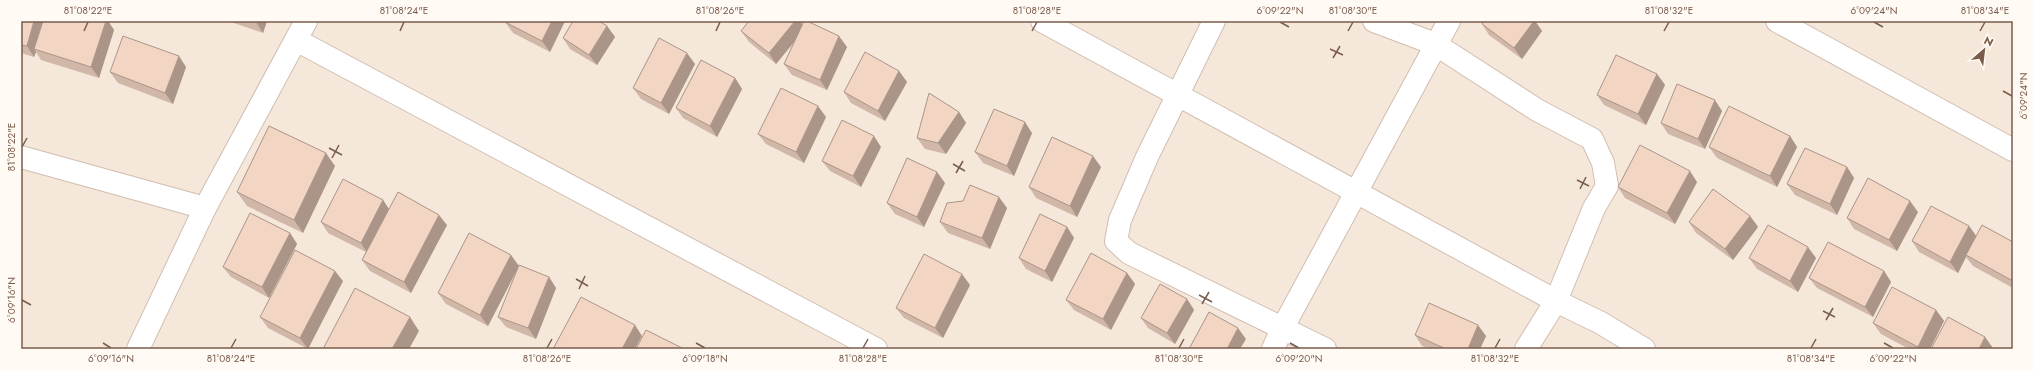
<svg xmlns="http://www.w3.org/2000/svg" width="2034" height="370" font-family="Jost,sans-serif">
<rect width="100%" height="100%" fill="#fdf6ec"/>
<rect fill="#f5e8da" x="21" y="21" width="1992" height="328"/>
<g fill="none" stroke-linecap="round" stroke-linejoin="round">
<g stroke="#d1beb0" stroke-width="24">
<g id="street">
<polyline points="1042,21 1556,301 1601,323 1644,349"/>
<polyline points="1214,21 1147,157 1120,220 1116,241 1129,253 1325,349"/>
<polyline points="1374,21 1435,44 1537,110 1592,139 1603,163 1607,186 1594,208 1556,301 1526,349"/>
<polyline points="1777,21 2013,150"/>
<polyline points="296,40 876,349"/>
<polyline points="21,157 205,208"/>
<polyline points="138,349 205,208 306,21"/>
<polyline points="1273,349 1282,329 1449,21"/>
</g>
</g>
<use href="#street" stroke="#fff" stroke-width="22"/>
</g>
<g fill="#d1b7a8">
<polygon points="21,21 108,21 114,30 99,78 41,60 36,52 34,57 21,53"/>
<polygon points="228,21 267,21 263,33"/>
<polygon points="565,21 550,52 513,33 505,22"/>
<polygon points="1484,21 1535,21 1542,31 1522,59 1489,35 1482,24"/>
<polygon points="802,24 847,47 827,90 792,75 784,64 794,43 776,64 749,42 741,31"/>
<polygon points="607,26 615,37 597,65 570,49 563,38"/>
<polygon points="695,64 669,114 641,99 633,88"/>
<polygon points="186,67 173,104 118,83 110,72"/>
<polygon points="899,71 907,82 885,121 851,103 844,92"/>
<polygon points="1657,74 1665,85 1646,125 1604,105 1597,95"/>
<polygon points="735,78 742,89 717,137 683,118 676,108"/>
<polygon points="1722,111 1705,149 1668,134 1661,123"/>
<polygon points="959,112 966,123 946,154 925,149 917,138"/>
<polygon points="826,117 804,163 766,144 758,134"/>
<polygon points="1032,133 1014,176 983,163 975,152"/>
<polygon points="1790,136 1797,147 1777,187 1717,158 1709,147"/>
<polygon points="881,147 861,187 830,171 822,161"/>
<polygon points="335,166 303,233 247,206 237,192"/>
<polygon points="1101,167 1077,217 1036,198 1029,187"/>
<polygon points="1847,167 1854,178 1837,215 1795,195 1787,184"/>
<polygon points="1697,182 1675,224 1625,198 1618,187"/>
<polygon points="945,183 924,227 895,214 887,203"/>
<polygon points="383,200 389,209 447,225 411,293 370,271 362,260 366,252 328,233 321,222"/>
<polygon points="1007,208 990,249 948,233 940,222"/>
<polygon points="1918,212 1897,251 1854,229 1847,218"/>
<polygon points="1750,216 1758,227 1733,260 1696,233 1689,222"/>
<polygon points="1969,226 1976,236 2013,242 2013,288 1973,266 1966,257 1958,273 1919,252 1912,241"/>
<polygon points="1067,227 1074,238 1052,282 1026,269 1019,258"/>
<polygon points="290,233 297,244 269,298 231,277 223,267"/>
<polygon points="1749,258 1816,258 1798,292 1757,269"/>
<polygon points="519,266 549,277 556,288 536,339 506,327 498,317 519,266 488,326 446,304 438,293"/>
<polygon points="1884,271 1891,282 1873,317 1817,288 1809,278"/>
<polygon points="1127,273 1135,284 1111,330 1074,310 1066,300"/>
<polygon points="343,281 308,349 268,328 260,317"/>
<polygon points="970,285 943,338 904,318 896,308"/>
<polygon points="1187,299 1194,310 1175,344 1148,328 1141,318"/>
<polygon points="1936,310 1944,321 1930,349 1909,349 1881,334 1873,323"/>
<polygon points="1415,335 1486,336 1480,349 1430,349 1422,346"/>
</g>
<g fill="#aa9588">
<polygon points="34,21 45,21 34,49 36,52 34,57 27,46"/>
<polygon points="106,21 108,21 114,30 99,78 91,67"/>
<polygon points="256,21 267,21 263,33 256,22"/>
<polygon points="552,21 565,21 550,52 542,41"/>
<polygon points="795,21 800,21 805,28 776,64 769,53"/>
<polygon points="1534,21 1535,21 1542,31 1522,59 1514,48"/>
<polygon points="607,26 615,37 597,65 589,55"/>
<polygon points="839,36 847,47 827,90 820,80"/>
<polygon points="687,53 695,64 669,114 661,103"/>
<polygon points="179,56 186,67 173,104 165,93"/>
<polygon points="899,71 907,82 885,121 878,111"/>
<polygon points="1657,74 1665,85 1646,125 1638,114"/>
<polygon points="735,78 742,89 717,137 710,126"/>
<polygon points="1715,100 1722,111 1705,149 1698,139"/>
<polygon points="818,106 826,117 804,163 796,152"/>
<polygon points="959,112 966,123 946,154 938,143"/>
<polygon points="1025,122 1032,133 1014,176 1007,166"/>
<polygon points="874,136 881,147 861,187 853,176"/>
<polygon points="1790,136 1797,147 1777,187 1770,176"/>
<polygon points="326,153 335,166 303,233 294,220"/>
<polygon points="1093,156 1101,167 1077,217 1070,206"/>
<polygon points="1847,167 1854,178 1837,215 1830,204"/>
<polygon points="1690,171 1697,182 1675,224 1667,213"/>
<polygon points="937,172 945,183 924,227 917,217"/>
<polygon points="999,197 1007,208 990,249 982,238"/>
<polygon points="383,200 390,211 368,254 361,243"/>
<polygon points="1910,201 1918,212 1897,251 1889,240"/>
<polygon points="439,215 447,225 411,293 404,282"/>
<polygon points="1750,216 1758,227 1733,260 1725,249"/>
<polygon points="1969,226 1977,237 1966,255 1966,257 1958,273 1950,262"/>
<polygon points="1067,227 1074,238 1052,282 1045,271"/>
<polygon points="290,233 297,244 269,298 262,287"/>
<polygon points="1808,247 1816,258 1798,292 1790,281"/>
<polygon points="511,255 519,266 488,326 480,315"/>
<polygon points="335,271 343,281 308,349 300,338"/>
<polygon points="1884,271 1891,282 1873,317 1865,307"/>
<polygon points="1127,273 1135,284 1111,330 1103,319"/>
<polygon points="962,274 970,285 943,338 935,328"/>
<polygon points="549,277 556,288 536,339 528,328"/>
<polygon points="1187,299 1194,310 1175,344 1167,333"/>
<polygon points="1936,310 1944,321 1930,349 1920,349 1918,347"/>
<polygon points="410,317 419,331 409,349 392,349"/>
<polygon points="635,325 642,336 635,349 622,349"/>
<polygon points="1478,325 1486,336 1480,349 1468,349"/>
<polygon points="1238,328 1246,339 1240,349 1227,349"/>
<polygon points="1985,337 1993,348 1992,349 1979,349"/>
</g>
<g fill="#f3d5c3" stroke="#aa9588">
<polygon points="21,21 34,21 27,46 21,45"/>
<polygon points="43,21 106,21 91,67 34,49"/>
<polygon points="506,21 552,21 542,41 505,22"/>
<polygon points="573,21 599,21 607,26 589,55 563,38"/>
<polygon points="749,21 795,21 769,53 741,31"/>
<polygon points="804,21 807,21 839,36 820,80 784,64"/>
<polygon points="1484,21 1534,21 1514,48 1482,24"/>
<polygon points="123,36 179,56 165,93 110,72"/>
<polygon points="659,38 687,53 661,103 633,88"/>
<polygon points="865,52 899,71 878,111 844,92"/>
<polygon points="1616,55 1657,74 1638,114 1597,95"/>
<polygon points="701,60 735,78 710,126 676,108"/>
<polygon points="1677,84 1715,100 1698,139 1661,123"/>
<polygon points="781,88 818,106 796,152 758,134"/>
<polygon points="929,93 959,112 938,143 917,138"/>
<polygon points="1729,106 1790,136 1770,176 1709,147"/>
<polygon points="994,109 1025,122 1007,166 975,152"/>
<polygon points="842,120 874,136 853,176 822,161"/>
<polygon points="269,126 326,153 294,220 237,192"/>
<polygon points="1052,137 1093,156 1070,206 1029,187"/>
<polygon points="1640,145 1690,171 1667,213 1618,187"/>
<polygon points="1805,148 1847,167 1830,204 1787,184"/>
<polygon points="907,158 937,172 917,217 887,203"/>
<polygon points="1868,178 1910,201 1889,240 1847,218"/>
<polygon points="343,179 383,200 361,243 321,222"/>
<polygon points="970,185 999,197 982,238 940,222 947,203 963,201"/>
<polygon points="1713,189 1750,216 1725,249 1689,222"/>
<polygon points="398,192 439,215 404,282 362,260"/>
<polygon points="1931,206 1969,226 1950,262 1912,241"/>
<polygon points="250,213 290,233 262,287 223,267"/>
<polygon points="1040,214 1067,227 1045,271 1019,258"/>
<polygon points="1768,225 1808,247 1790,281 1749,258"/>
<polygon points="1982,225 2013,242 2013,277 2011,280 1966,255"/>
<polygon points="469,233 511,255 480,315 438,293"/>
<polygon points="1828,242 1884,271 1865,307 1809,278"/>
<polygon points="295,250 335,271 300,338 260,317"/>
<polygon points="1091,253 1127,273 1103,319 1066,300"/>
<polygon points="924,254 962,274 935,328 896,308"/>
<polygon points="519,265 549,277 528,328 498,317"/>
<polygon points="1160,284 1187,299 1167,333 1141,318"/>
<polygon points="1892,287 1936,310 1918,347 1873,323"/>
<polygon points="355,288 410,317 392,349 323,349"/>
<polygon points="581,297 635,325 622,349 553,349"/>
<polygon points="1429,303 1478,325 1468,349 1446,349 1415,335"/>
<polygon points="1209,312 1238,328 1227,349 1189,349"/>
<polygon points="1948,317 1985,337 1979,349 1931,349"/>
<polygon points="646,330 684,349 636,349"/>
</g>
<path fill="none" stroke="#7a5c4d" stroke-width="1.5" d="M1280,22L1289,27M1874,22L1883,27M84,31L88,22M400,31L404,22M716,31L720,22M1032,31L1037,22M1348,31L1353,22M1664,31L1669,22M1980,31L1985,22M1330,49L1343,55M1333,58L1340,46M2003,91L2012,96M22,147L27,138M329,148L342,155M332,158L339,145M953,164L965,171M956,173L963,161M1577,180L1589,186M1580,189L1586,177M576,279L588,286M579,289L585,276M1199,295L1212,302M22,300L31,305M1202,304L1209,292M1823,311L1835,317M1826,320L1833,308M103,343L111,348M696,343L705,348M1290,343L1299,348M1884,343L1893,348M231,348L236,339M547,348L552,339M863,348L868,339M1179,348L1184,339M1495,348L1500,339M1811,348L1816,339"/>
<rect width="2034" height="370" fill="none" stroke="#fffaf3" stroke-width="44"/>
<g transform="translate(1984 50) rotate(28)" stroke="#fffaf3" stroke-width="3" paint-order="stroke">
<path d="M0-3L7 15L0 10L-7 15Z" fill="#7a5c4d"/>
<text y="-6" font-size="11" font-weight="bold" text-anchor="middle" fill="#7a5c4d">N</text>
</g>
<rect x="22" y="22" width="1990" height="326" fill="none" stroke="#7a5c4d" stroke-width="1.5"/>
<g font-size="10" text-anchor="middle" fill="#7a5c4d">
<text x="88" y="14">81°08'22"E</text>
<text x="404" y="14">81°08'24"E</text>
<text x="720" y="14">81°08'26"E</text>
<text x="1037" y="14">81°08'28"E</text>
<text x="1280" y="14">6°09'22"N</text>
<text x="1353" y="14">81°08'30"E</text>
<text x="1669" y="14">81°08'32"E</text>
<text x="1874" y="14">6°09'24"N</text>
<text x="1985" y="14">81°08'34"E</text>
<text transform="translate(2023 96) rotate(-90)" y="4">6°09'24"N</text>
<text transform="translate(11 147) rotate(-90)" y="4">81°08'22"E</text>
<text transform="translate(11 300) rotate(-90)" y="4">6°09'16"N</text>
<text x="111" y="362">6°09'16"N</text>
<text x="231" y="362">81°08'24"E</text>
<text x="547" y="362">81°08'26"E</text>
<text x="705" y="362">6°09'18"N</text>
<text x="863" y="362">81°08'28"E</text>
<text x="1179" y="362">81°08'30"E</text>
<text x="1299" y="362">6°09'20"N</text>
<text x="1495" y="362">81°08'32"E</text>
<text x="1811" y="362">81°08'34"E</text>
<text x="1893" y="362">6°09'22"N</text>
</g>
</svg>
